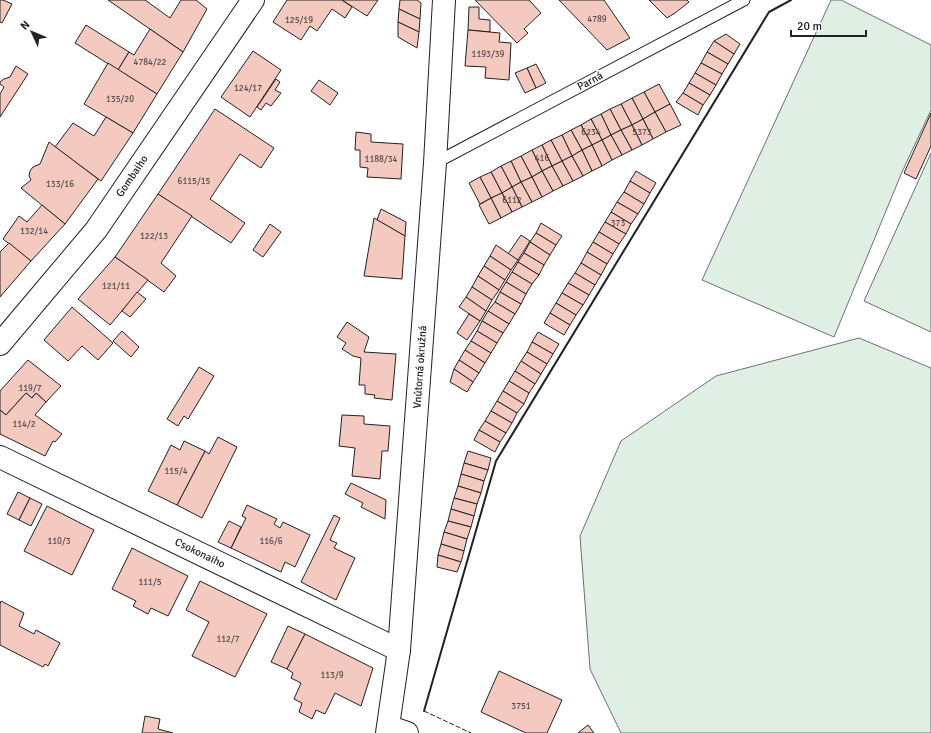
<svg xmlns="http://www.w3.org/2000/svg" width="931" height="733" font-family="Signika,sans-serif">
<rect width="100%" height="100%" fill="#fff"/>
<g fill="#e0efe3" stroke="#6f6f6f">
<polygon points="831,0 841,0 931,45 931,110 902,172 834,337 702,280"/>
<polygon points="931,153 931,332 864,301"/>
<polygon points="859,338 931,368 931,733 621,733 590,669 580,536 621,441 716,376"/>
</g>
<g fill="#f3c9c0" stroke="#222">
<polygon points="0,0 3,0 12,4 2,23 0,22"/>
<polygon points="108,0 145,0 170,18 181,0 196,0 207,9 183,52"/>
<polygon points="287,0 342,0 352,7 345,18 332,9 317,31 310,26 301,40 273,22"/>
<polygon points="342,0 378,0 367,16"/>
<polygon points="400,0 417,0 421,3 420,19 399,9"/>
<polygon points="475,0 529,0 541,13 524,29 528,33 517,43"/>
<polygon points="559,0 604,0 630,38 607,50"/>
<polygon points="649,0 687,0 689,2 675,13 667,18"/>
<polygon points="469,7 479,7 479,19 490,20 490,32 468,30"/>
<polygon points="399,9 420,19 419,32 398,22"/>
<polygon points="398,22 419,32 417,48 398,37"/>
<polygon points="86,25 129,52 118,70 75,43"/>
<polygon points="150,29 183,52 157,94 118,70 129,52 134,55"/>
<polygon points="468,30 500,33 499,42 511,43 509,80 485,78 486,67 465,66"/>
<polygon points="726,34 740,44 734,54 714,41"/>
<polygon points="714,41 734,54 728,64 707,52"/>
<polygon points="253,51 281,70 250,117 221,97"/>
<polygon points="707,52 728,64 722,74 701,63"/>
<polygon points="108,63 157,94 133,133 84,104"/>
<polygon points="701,63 722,74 716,85 695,73"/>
<polygon points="536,64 546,83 536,88 527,68"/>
<polygon points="16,66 28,74 0,117 0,94 4,87 0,84 0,82 4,79 10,77"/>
<polygon points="527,68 536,88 525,93 515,73"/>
<polygon points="695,73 716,85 710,95 689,83"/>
<polygon points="276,79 280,82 275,90 281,93 271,106 266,103 261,110 257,107"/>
<polygon points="319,80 338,93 330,105 311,91"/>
<polygon points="689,83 710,95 703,105 683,93"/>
<polygon points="659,84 670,104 655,112 644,92"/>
<polygon points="644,92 655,112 643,119 632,98"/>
<polygon points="683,93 703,105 698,115 676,102"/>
<polygon points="632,98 643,119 632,125 621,104"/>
<polygon points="621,104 632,125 621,130 610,109"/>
<polygon points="670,104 681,125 666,132 655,112"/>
<polygon points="215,109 274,148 261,168 240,154 210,199 245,223 231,243 158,194"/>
<polygon points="610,109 621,130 611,135 601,114"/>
<polygon points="655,112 666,132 653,139 643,119"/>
<polygon points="931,113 931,146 916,179 904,173"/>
<polygon points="601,114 611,135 602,140 591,119"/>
<polygon points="106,117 133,133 101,181 55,147 73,123 94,136"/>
<polygon points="591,119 602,140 592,145 581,125"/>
<polygon points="643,119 653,139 642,145 632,125"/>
<polygon points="581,125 592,145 582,150 571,130"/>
<polygon points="632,125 642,145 632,150 621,130"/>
<polygon points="571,130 582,150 572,156 562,135"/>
<polygon points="621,130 632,150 622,155 611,135"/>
<polygon points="356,132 371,134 371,142 403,144 401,179 367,177 368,168 360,167 360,150 355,150"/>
<polygon points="562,135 572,156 562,161 551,140"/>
<polygon points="611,135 622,155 612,160 602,140"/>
<polygon points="551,140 562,161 552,166 542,145"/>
<polygon points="602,140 612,160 602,166 592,145"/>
<polygon points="49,142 98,179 65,224 21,188 31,180 29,176 30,171 33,167 40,164"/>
<polygon points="542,145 552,166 542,171 532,150"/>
<polygon points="592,145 602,166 592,171 582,150"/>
<polygon points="532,150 542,171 532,177 521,156"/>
<polygon points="582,150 592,171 583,176 572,156"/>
<polygon points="521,156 532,177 521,182 511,161"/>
<polygon points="572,156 583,176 573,181 562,161"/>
<polygon points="511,161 521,182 512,187 501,166"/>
<polygon points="562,161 573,181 563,186 552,166"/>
<polygon points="501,166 512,187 502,193 491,172"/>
<polygon points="552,166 563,186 553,191 542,171"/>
<polygon points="542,171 553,191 542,197 532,177"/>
<polygon points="636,171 656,183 650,193 630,181"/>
<polygon points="491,172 502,193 491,198 480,177"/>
<polygon points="480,177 491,198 480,204 469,183"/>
<polygon points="532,177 542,197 532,202 521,182"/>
<polygon points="630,181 650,193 644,204 624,192"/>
<polygon points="521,182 532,202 522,207 512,187"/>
<polygon points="512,187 522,207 512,212 502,193"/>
<polygon points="624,192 644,204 638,214 617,202"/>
<polygon points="502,193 512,212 501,218 491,198"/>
<polygon points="158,194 192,216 161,263 176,276 164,292 115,257"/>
<polygon points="491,198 501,218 489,224 479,205"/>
<polygon points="617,202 638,214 631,224 611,212"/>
<polygon points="42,205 65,224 31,261 3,239 19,216 27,222"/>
<polygon points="381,209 406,222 405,236 377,220"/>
<polygon points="611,212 631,224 626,234 605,222"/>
<polygon points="374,218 405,236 402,279 364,276"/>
<polygon points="605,222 626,234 619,244 599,232"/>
<polygon points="541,223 562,236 556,245 536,233"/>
<polygon points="270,224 281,232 263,257 253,250"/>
<polygon points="599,232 619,244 613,254 593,242"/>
<polygon points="536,233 556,245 550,255 530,242"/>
<polygon points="521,235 530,241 518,260 508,254"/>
<polygon points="530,242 550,255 544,265 524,253"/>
<polygon points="593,242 613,254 607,264 587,252"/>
<polygon points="9,243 31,261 0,297 0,252"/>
<polygon points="496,245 518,260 511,270 490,256"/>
<polygon points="587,252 607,264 601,275 581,263"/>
<polygon points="524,253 544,265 539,275 518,262"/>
<polygon points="490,256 511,270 505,280 484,266"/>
<polygon points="115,257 148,280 110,325 78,299"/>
<polygon points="518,262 539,275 532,284 512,272"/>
<polygon points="581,263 601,275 595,285 575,273"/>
<polygon points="484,266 505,280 499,290 478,276"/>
<polygon points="512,272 532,284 526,294 506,282"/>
<polygon points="575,273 595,285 589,295 568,283"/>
<polygon points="478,276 499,290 492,300 472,287"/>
<polygon points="506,282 526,294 521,304 500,292"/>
<polygon points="568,283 589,295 583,305 562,293"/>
<polygon points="472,287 492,300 486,311 466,297"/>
<polygon points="137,292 146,299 130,317 122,311"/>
<polygon points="500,292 521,304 515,314 495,302"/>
<polygon points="562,293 583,305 576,315 556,303"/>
<polygon points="466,297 486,311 480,321 459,307"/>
<polygon points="495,302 515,314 509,324 488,311"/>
<polygon points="556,303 576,315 570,325 550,313"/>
<polygon points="72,307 113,343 98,360 82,346 68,361 44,340"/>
<polygon points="488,311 509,324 503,333 482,321"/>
<polygon points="550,313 570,325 564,335 544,323"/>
<polygon points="469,314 480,321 467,340 457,333"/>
<polygon points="482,321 503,333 497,343 477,331"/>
<polygon points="347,322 369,337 364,352 396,354 392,400 374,398 375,395 365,394 365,385 359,385 361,358 353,356 342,349 346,343 337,337"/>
<polygon points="122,331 139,347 131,357 113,341"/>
<polygon points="477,331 497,343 491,353 471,341"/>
<polygon points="538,332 559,344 553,354 532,342"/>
<polygon points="471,341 491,353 485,363 465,350"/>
<polygon points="532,342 553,354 547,364 527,352"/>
<polygon points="465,350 485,363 479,373 459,360"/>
<polygon points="527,352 547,364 541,374 521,361"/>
<polygon points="28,360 61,386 46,402 36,393 32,398 26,393 6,415 0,410 0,391"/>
<polygon points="459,360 479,373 473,382 454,369"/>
<polygon points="521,361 541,374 535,384 515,371"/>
<polygon points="199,367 214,376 188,419 184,416 178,426 167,419"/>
<polygon points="454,369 473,382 467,392 450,382"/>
<polygon points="515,371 535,384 529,393 509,381"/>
<polygon points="509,381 529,393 524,404 503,391"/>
<polygon points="503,391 524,404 517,413 497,401"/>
<polygon points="26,393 32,398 36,393 46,402 35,415 62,434 55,442 53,441 45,456 0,434 0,410 6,415"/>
<polygon points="497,401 517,413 512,423 491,411"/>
<polygon points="491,411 512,423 506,433 485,421"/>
<polygon points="342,415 364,416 364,424 390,426 388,451 382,451 380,479 352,476 355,448 339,446"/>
<polygon points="485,421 506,433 500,442 479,430"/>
<polygon points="479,430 500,442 495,452 474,440"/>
<polygon points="218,437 237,447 202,518 177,505 205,451 209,454"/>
<polygon points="184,441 205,451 177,505 148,491 171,445 180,450"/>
<polygon points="468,451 491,458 488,470 464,463"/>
<polygon points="464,463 488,470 484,481 461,474"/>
<polygon points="461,474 484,481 481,493 458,486"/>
<polygon points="351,483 386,500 385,519 361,507 363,503 345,494"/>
<polygon points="458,486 481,493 477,504 454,498"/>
<polygon points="18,492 30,498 19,520 7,514"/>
<polygon points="30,498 42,504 31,526 19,520"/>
<polygon points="454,498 477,504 474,516 451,509"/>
<polygon points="247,505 277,519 274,524 280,528 283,522 310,535 295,567 285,562 281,572 231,548 246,518 242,516"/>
<polygon points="47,506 94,530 72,575 24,551"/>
<polygon points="451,509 474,516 471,527 448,521"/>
<polygon points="334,515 340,518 330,540 337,543 334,548 355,558 336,600 301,582"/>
<polygon points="229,521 241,527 231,548 218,542"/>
<polygon points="448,521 471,527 467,539 444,532"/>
<polygon points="444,532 467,539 464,551 441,544"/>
<polygon points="441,544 464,551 461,562 438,555"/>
<polygon points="132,548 188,576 168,616 151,608 148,614 133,606 136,601 112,589"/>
<polygon points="438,555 461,562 457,572 437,567"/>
<polygon points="200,581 267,614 235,677 192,656 209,622 186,610"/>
<polygon points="1,601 24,613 19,626 34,634 36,630 60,643 48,666 45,664 43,667 0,645 0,604"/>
<polygon points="288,626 305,634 287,669 271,662"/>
<polygon points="305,634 373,668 361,706 335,693 325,714 316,710 312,719 299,712 302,703 294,699 301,683 291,678 293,673 287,669"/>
<polygon points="499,671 562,700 547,733 526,733 481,712"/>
<polygon points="145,716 160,719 158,729 173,733 142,733"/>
<polygon points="588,725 594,733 578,733"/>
</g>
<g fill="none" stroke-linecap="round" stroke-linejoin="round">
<g stroke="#222" stroke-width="13">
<polyline id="service" points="435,163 744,0"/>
</g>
<g stroke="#222" stroke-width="24">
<g id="minor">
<polyline points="0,344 96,230 253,0"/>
<polyline points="0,457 399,650"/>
<polyline points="389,727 407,733"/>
<polyline points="387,733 399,650 435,163 444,0"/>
</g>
</g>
<use href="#service" stroke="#fff" stroke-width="11"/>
<use href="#minor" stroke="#fff" stroke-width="22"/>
<polyline stroke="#222" stroke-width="1" stroke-dasharray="5 2" stroke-linecap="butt" points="424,711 471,733"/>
<polyline stroke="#222" stroke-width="2" points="424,711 496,461 769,12 791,0"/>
</g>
<g text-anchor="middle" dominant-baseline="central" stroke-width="3" stroke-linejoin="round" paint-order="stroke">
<g font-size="9" fill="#564c4a">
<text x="597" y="19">4789</text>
<text x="299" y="20">125/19</text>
<text x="488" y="54">1193/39</text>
<text x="150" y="62">4784/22</text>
<text x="248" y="88">124/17</text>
<text x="120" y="99">135/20</text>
<text x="591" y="132">6234</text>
<text x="642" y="132">5373</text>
<text x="542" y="158">416</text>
<text x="381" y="159">1188/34</text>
<text x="194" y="181">6115/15</text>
<text x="60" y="184">133/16</text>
<text x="512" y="200">6112</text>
<text x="618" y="223">373</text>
<text x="34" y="231">132/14</text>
<text x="154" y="236">122/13</text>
<text x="116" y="286">121/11</text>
<text x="30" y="388">119/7</text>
<text x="24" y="424">114/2</text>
<text x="176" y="471">115/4</text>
<text x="59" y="541">110/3</text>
<text x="271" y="541">116/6</text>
<text x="150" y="582">111/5</text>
<text x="228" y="639">112/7</text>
<text x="332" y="675">113/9</text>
<text x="521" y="706">3751</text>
</g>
<g font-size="11" fill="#222" stroke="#fff">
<text transform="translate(590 81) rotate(-28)">Parná</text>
<text transform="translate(132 176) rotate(-56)">Gombaiho</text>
<text transform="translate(420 367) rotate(-86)">Vnútorná okružná</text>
<text transform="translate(200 553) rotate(26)">Csokonaiho</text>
</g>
</g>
<g transform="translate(32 32) rotate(314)" stroke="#ffffff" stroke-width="3" paint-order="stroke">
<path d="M0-3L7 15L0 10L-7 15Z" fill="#222222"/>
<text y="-6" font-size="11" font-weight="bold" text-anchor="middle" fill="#222222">N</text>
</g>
<path d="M791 30v6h75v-6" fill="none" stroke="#222222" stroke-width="2"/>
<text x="797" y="30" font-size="12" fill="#222222" stroke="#ffffff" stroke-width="3" paint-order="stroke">20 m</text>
</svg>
